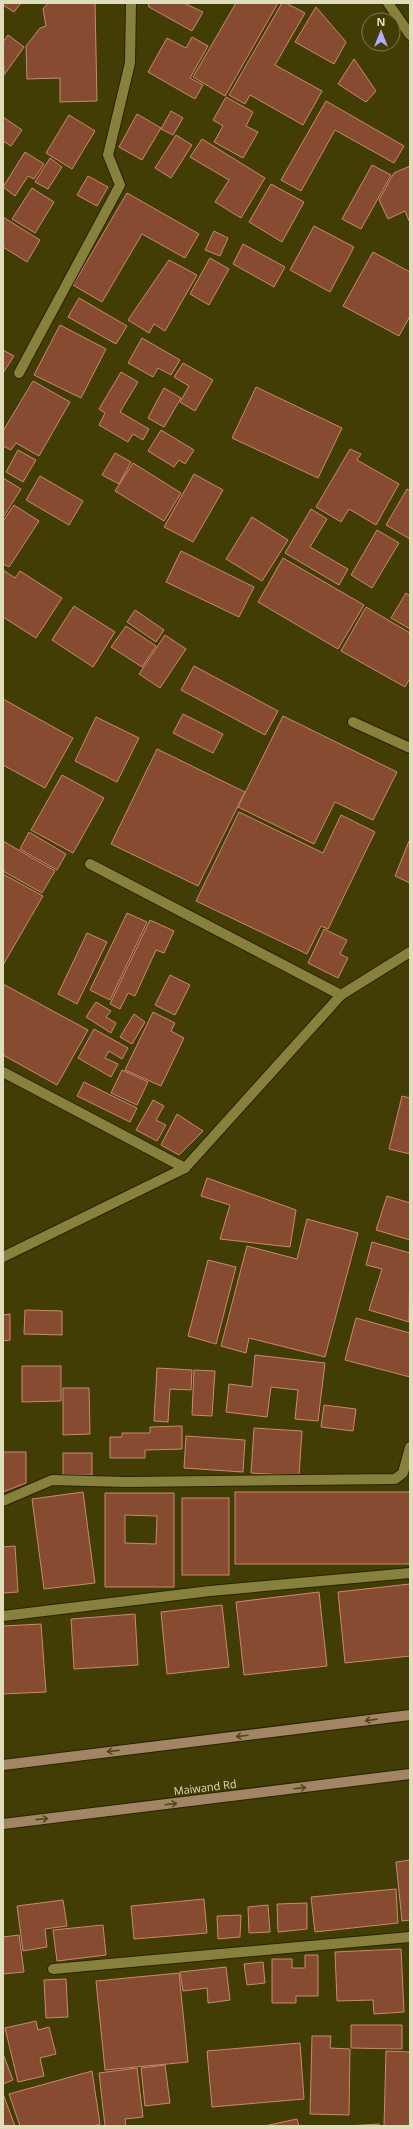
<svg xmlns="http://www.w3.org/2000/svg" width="413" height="2129" font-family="'Open Sans',sans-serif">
<rect width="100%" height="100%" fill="#423d04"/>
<g fill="#874b32" stroke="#ca896e" fill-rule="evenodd">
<polygon points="3,3 21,3 14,12 3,5"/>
<polygon points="48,3 95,3 97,101 60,102 60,78 27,79 26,46 40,28 46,26 43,9"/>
<polygon points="148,3 184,3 203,12 192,31 149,7"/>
<polygon points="236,3 278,3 225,96 193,77"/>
<polygon points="282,3 286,3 305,13 275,65 322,91 303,125 250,95 245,104 229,95"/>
<polygon points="316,7 346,42 334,64 295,42"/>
<polygon points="8,35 24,47 4,75 3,42"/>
<polygon points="192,37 208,46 190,78 203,85 195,99 148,72 167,38 186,48"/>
<polygon points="354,59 376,91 366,102 338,84"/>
<polygon points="226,97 253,112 246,126 258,132 243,158 214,142 223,126 213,120"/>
<polygon points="326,101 404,146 394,163 335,130 301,191 281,180"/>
<polygon points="171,111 183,118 173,135 161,129"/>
<polygon points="137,114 161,128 142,160 119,147"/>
<polygon points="69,115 95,131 72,169 46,153"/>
<polygon points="3,117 22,130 11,146 3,141"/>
<polygon points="176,135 192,145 171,178 155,168"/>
<polygon points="202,139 265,178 241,218 215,202 229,180 190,157"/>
<polygon points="25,152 44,164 34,179 28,176 15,196 3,187"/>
<polygon points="50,158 62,167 48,189 35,182"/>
<polygon points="372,165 391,175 361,229 342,219"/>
<polygon points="410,166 410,223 405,211 388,219 379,200 394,173"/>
<polygon points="88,176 108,187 97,206 77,195"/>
<polygon points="271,184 304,202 282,242 249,222"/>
<polygon points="32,188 54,202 35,233 12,219"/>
<polygon points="127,193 199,234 185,258 142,234 102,302 73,285"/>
<polygon points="3,217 40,240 27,262 3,247"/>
<polygon points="314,226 354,247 330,292 290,270"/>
<polygon points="214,231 228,238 220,256 205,250"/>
<polygon points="243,244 285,267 274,287 233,264"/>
<polygon points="373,252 410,272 410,316 399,336 343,306"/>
<polygon points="210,258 229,269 209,305 190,294"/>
<polygon points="169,260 197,275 165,331 154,324 149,333 128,320"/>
<polygon points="79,298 127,326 116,344 68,317"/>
<polygon points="60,325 106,349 81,398 34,375"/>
<polygon points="142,338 180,360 171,375 158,368 153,377 128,363"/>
<polygon points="3,350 14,356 3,373"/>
<polygon points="183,363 213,380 195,411 180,402 189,386 174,377"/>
<polygon points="121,372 138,382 120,412 149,429 143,440 133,434 128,442 99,425 105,413 99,409"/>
<polygon points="33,381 70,402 39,456 16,443 11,450 3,446 3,431"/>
<polygon points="256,387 342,428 318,478 232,438"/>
<polygon points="164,388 181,398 164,427 148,418"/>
<polygon points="161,430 194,450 185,464 179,460 174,467 148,451"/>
<polygon points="350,449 361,454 357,460 399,484 376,525 349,509 341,522 316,507"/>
<polygon points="18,450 36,460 23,482 6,472"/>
<polygon points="115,453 131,462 119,484 102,475"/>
<polygon points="133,463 181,493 164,521 115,491"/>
<polygon points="194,474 223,490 193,542 164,527"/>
<polygon points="40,476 83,501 69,525 26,500"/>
<polygon points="3,478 21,489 4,516 3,515"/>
<polygon points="407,489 410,491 410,539 386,525"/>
<polygon points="14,505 39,521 9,567 3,564 3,521"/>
<polygon points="311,509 327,519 310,547 348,569 339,585 285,553"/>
<polygon points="252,517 288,540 262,581 226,559"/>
<polygon points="377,530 399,543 372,588 351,575"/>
<polygon points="181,551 254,587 239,617 166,582"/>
<polygon points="283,558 364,605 338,649 258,602"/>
<polygon points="3,570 15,578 20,571 62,598 36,638 3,617"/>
<polygon points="406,593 410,596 410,629 391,618"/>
<polygon points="74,606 115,632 93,667 52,640"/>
<polygon points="366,607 410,633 410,678 405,687 341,651"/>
<polygon points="135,610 164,630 156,642 127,622"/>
<polygon points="126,626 156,646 142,667 111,647"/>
<polygon points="165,635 186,649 160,688 139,674"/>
<polygon points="194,666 278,711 265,735 181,690"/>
<polygon points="3,699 73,738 45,788 3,765"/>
<polygon points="183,714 223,734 213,753 173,733"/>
<polygon points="283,716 397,772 373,820 335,802 314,844 238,807"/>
<polygon points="96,717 139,738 117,782 75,761"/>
<polygon points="157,749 245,792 198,886 111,844"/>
<polygon points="62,775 104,798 73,853 31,830"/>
<polygon points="239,812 323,853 341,815 375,832 328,929 321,926 307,954 196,901"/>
<polygon points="29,832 66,854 57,870 20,849"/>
<polygon points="3,841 55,871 42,893 3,871"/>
<polygon points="409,841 410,842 410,883 395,876"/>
<polygon points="3,874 43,896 3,965"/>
<polygon points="127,913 147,922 110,1000 90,990"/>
<polygon points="150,920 174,931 164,953 156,950 135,996 128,993 120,1009 110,1004"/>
<polygon points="324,929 347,940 340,954 348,958 338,978 308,963"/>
<polygon points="87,933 107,942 77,1004 58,994"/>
<polygon points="170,975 190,985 175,1015 155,1005"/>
<polygon points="3,984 88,1030 57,1085 3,1055"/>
<polygon points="96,1002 111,1011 106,1017 116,1023 111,1033 86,1017"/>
<polygon points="153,1012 175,1023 171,1031 184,1038 161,1086 125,1070"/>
<polygon points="134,1014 145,1022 132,1044 120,1037"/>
<polygon points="94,1029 128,1048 122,1059 109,1051 105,1058 118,1064 111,1077 78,1058"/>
<polygon points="122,1070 148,1082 137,1105 111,1093"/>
<polygon points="84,1082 137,1108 130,1122 77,1096"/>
<polygon points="402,1096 410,1098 410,1154 389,1149"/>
<polygon points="153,1100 164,1106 156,1120 166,1125 157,1141 136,1130"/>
<polygon points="177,1114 203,1131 179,1155 161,1145"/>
<polygon points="207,1178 296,1210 290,1247 220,1239 230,1205 201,1196"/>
<polygon points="387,1196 410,1203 410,1240 376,1230"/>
<polygon points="307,1219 358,1233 325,1357 249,1338 246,1353 221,1346 247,1246 297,1259"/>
<polygon points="372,1242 410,1253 409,1322 369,1310 382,1269 366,1265"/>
<polygon points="208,1260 236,1267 216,1344 188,1336"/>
<polygon points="25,1310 62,1311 62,1335 24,1334"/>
<polygon points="10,1314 10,1340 3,1341 3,1315"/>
<polygon points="356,1318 410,1333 410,1377 345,1360"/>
<polygon points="255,1355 325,1363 318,1421 295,1419 298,1390 271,1387 267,1417 226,1412 229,1384 252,1387"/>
<polygon points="22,1366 61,1366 61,1401 22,1402"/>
<polygon points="157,1368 192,1370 191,1390 170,1389 168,1422 154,1421"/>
<polygon points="194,1370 215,1371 212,1416 192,1415"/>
<polygon points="63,1388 89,1388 90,1434 63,1435"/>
<polygon points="324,1405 356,1409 353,1431 321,1427"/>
<polygon points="182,1426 182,1449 145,1450 145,1458 110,1458 110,1437 122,1437 122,1433 150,1433 150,1427"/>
<polygon points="254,1428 302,1431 299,1476 251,1473"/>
<polygon points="186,1436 245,1440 243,1472 184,1468"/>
<polygon points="3,1452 26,1452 26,1483 3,1492"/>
<rect x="63" y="1453" width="29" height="22"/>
<polygon points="83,1492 95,1583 44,1589 32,1499"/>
<rect x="235" y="1492" width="175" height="72"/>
<path d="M105,1493H174V1587H105ZM125,1515L157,1516L156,1544L125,1543Z"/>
<rect x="182" y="1498" width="47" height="77"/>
<polygon points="15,1546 18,1592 3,1593 3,1547"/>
<polygon points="410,1584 410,1656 345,1663 338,1592"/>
<polygon points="319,1592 327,1666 244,1675 236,1602"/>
<polygon points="222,1605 229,1667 167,1674 161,1612"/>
<polygon points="135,1614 138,1665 74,1669 71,1619"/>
<polygon points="41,1624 46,1692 3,1694 3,1626"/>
<polygon points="410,1860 410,1920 402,1921 396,1862"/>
<polygon points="396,1889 398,1923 315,1932 311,1897"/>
<polygon points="204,1899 207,1933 134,1939 131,1906"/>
<polygon points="63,1900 67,1926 45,1929 47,1947 23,1951 17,1906"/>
<polygon points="307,1903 307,1929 278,1932 277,1904"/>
<polygon points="268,1905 270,1932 249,1933 248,1907"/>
<polygon points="241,1915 240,1937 218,1939 217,1916"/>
<polygon points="103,1925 106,1955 57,1961 53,1930"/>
<polygon points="19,1935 24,1972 3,1974 3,1937"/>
<polygon points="401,1949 404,2012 374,2014 373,2000 337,2001 335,1952"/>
<polygon points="305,1955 318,1955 318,1996 296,1996 296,2003 272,2003 272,1959 292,1959 292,1968 305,1968"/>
<polygon points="263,1962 265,1983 247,1985 244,1964"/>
<polygon points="226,1967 230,2000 208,2003 207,1988 183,1991 180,1972"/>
<polygon points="179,1973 188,2062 105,2070 96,1981"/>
<polygon points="66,1979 68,2017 46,2018 44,1980"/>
<polygon points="36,2021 38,2030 49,2027 56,2054 40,2058 44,2076 18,2082 5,2028"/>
<polygon points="351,2025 402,2025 402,2049 351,2048"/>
<polygon points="312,2036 331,2036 330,2048 350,2049 349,2115 310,2114"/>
<polygon points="300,2043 304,2099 212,2107 207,2051"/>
<polygon points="386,2051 410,2052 410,2126 384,2126"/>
<polygon points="3,2054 13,2080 3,2084"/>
<polygon points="165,2065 170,2103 145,2106 141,2068"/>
<polygon points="137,2068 143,2117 125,2119 126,2126 105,2126 99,2073"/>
<polygon points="92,2071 100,2124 93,2126 20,2126 9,2094"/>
<polygon points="3,2094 15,2126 3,2126"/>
<polygon points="297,2119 299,2126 264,2126"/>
<polygon points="379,2124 380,2126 347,2126"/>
</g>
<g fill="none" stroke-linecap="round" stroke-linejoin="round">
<g stroke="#272300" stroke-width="12">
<g id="minor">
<polyline points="388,3 410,35"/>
<polyline points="19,373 120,185 108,155 130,63 131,3"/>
<polyline points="353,722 410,748"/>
<polyline points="90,864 341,995"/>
<polyline points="3,1072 185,1168"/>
<polyline points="3,1257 185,1168 341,995 410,952"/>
<polyline points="3,1501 52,1480 126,1482 395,1479 403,1473 410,1447"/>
<polyline points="3,1616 210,1591 410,1573"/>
<polyline points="53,1969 410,1937"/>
</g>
</g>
<g stroke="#272300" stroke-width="12">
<g id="secondary">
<polyline points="3,1765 410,1715"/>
<polyline points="3,1824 410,1774"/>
</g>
</g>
<use href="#minor" stroke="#88813e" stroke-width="10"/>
<use href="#secondary" stroke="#a28565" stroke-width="10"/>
</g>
<defs><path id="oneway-shaft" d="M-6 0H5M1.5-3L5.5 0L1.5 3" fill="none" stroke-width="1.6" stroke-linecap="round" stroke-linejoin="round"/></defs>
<g stroke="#504813">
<use href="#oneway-shaft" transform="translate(371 1720) rotate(173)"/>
<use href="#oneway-shaft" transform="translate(242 1736) rotate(173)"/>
<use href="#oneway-shaft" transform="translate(113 1751) rotate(173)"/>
<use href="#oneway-shaft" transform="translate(300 1788) rotate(-7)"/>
<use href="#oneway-shaft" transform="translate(171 1804) rotate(-7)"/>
<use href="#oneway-shaft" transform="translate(42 1819) rotate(-6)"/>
</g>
<g text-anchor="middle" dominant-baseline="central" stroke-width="3" stroke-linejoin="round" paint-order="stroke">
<g font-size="11" fill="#e0ddbb" stroke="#423d04">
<text transform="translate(205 1787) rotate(-7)">Maiwand Rd</text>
</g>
</g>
<rect width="413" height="2129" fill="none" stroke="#e0ddbb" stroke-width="8"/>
<g transform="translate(381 32)"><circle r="19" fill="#423d04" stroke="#817d4d"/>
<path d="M0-3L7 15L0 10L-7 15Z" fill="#aeaefb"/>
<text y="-6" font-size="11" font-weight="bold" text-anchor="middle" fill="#e0ddbb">N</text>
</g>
</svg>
